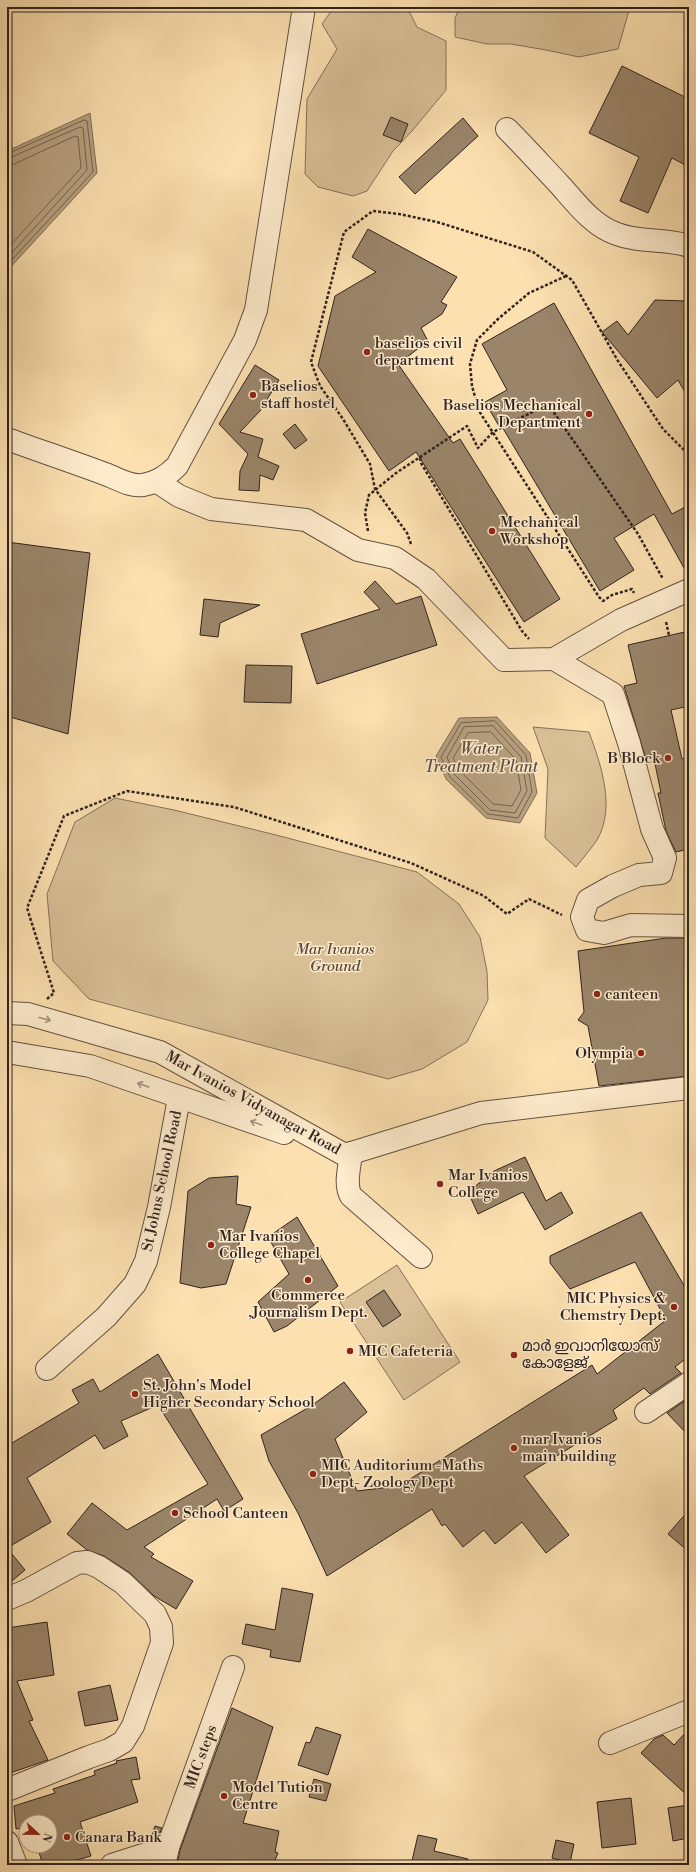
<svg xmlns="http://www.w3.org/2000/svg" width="696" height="1872" font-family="'Libre Bodoni','Noto Sans Malayalam',serif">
<rect width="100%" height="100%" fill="#fce0b0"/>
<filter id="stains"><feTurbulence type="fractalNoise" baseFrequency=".005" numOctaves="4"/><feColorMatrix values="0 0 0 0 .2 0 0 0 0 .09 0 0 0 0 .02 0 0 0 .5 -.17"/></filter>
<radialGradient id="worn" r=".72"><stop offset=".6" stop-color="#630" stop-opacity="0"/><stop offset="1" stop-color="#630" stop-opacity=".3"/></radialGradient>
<g fill="#d9c097" stroke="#84725b">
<polygon points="334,7 407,7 417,27 446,41 446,90 412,131 393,151 367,191 353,196 318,187 305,174 307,99 337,49 322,24"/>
<polygon points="460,7 630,7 618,49 579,57 546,50 511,44 487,44 455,37 455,18"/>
<path d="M533,727L589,732C601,765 616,807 597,840C591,849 583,858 576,867L545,838L548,769Z"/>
<polygon points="115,798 174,810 276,835 417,872 459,904 480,937 487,971 488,1000 467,1042 422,1069 388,1079 89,999 53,961 47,894 75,822"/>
<polygon points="397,1265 460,1362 404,1400 340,1302"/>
</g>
<g fill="#b7a07f" stroke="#816e59">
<polygon points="90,113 97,173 7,271 7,151"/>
<polygon points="497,717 530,753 537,793 520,823 486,818 446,779 436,756 459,718"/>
</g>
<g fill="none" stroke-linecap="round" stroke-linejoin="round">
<g stroke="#74624f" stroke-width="1">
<polyline points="7,154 84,120 87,121 93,172 7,265"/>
<polyline points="7,159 80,127 83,128 87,170 7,258"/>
<polyline points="7,165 14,164 75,136 78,137 81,168 7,249"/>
<polygon points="495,721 526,755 532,792 518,818 488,814 450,777 441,757 461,723"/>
<polygon points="493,726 521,757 527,791 515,813 490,810 454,774 447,757 464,727"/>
<polygon points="491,732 516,760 521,790 512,806 493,804 459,770 453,758 468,733"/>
</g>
</g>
<g fill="#9a856a" stroke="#30231f">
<polygon points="622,66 689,99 689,167 672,158 648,213 620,201 639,157 589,133"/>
<polygon points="391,117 408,124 401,142 383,135"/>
<polygon points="463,118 478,136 415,194 399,177"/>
<polygon points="368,229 457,277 441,302 447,305 442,314 421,328 428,341 398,364 453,443 460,439 560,599 524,622 416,452 389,471 318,366 335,296 376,272 352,257"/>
<polygon points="655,300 689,301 689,399 678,380 657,398 602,332 617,321 628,335"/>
<polygon points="554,303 672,514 689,505 689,577 654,514 614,538 634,570 600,591 501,425 499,426 485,402 507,390 482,344"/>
<polygon points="255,365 279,380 260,411 240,432 263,439 258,457 279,466 273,480 260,475 259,491 239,490 240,471 248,454 219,424"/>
<polygon points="295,424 307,440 295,449 283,434"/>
<polygon points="7,542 90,553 68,734 7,716"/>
<polygon points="375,581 396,604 421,596 437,645 317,684 301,634 380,609 364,592"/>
<polygon points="204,599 260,605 220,623 218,637 200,635"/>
<polygon points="689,631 689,706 671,710 682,759 689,757 689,849 676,852 666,831 658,793 661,793 653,754 645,756 624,686 637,683 628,645"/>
<polygon points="246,665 292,666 291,703 244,702"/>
<polygon points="666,938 689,938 689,1076 599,1086 588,1026 578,1020 584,1012 578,951"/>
<polygon points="525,1157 546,1201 561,1192 573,1213 545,1230 523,1192 478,1214 468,1192 494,1171"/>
<polygon points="238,1176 236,1204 251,1207 226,1284 201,1288 180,1283 188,1191 209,1178"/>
<polygon points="641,1212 689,1294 689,1356 675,1367 681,1373 650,1394 644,1388 613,1410 617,1419 524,1476 569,1535 546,1553 522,1522 495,1544 484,1530 463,1547 445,1524 442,1526 432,1509 327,1576 298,1513 269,1461 261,1435 311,1406 344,1382 367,1412 335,1439 357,1491 399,1486 592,1365 597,1374 666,1320 635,1262 570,1289 550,1263 550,1256"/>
<polygon points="297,1217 338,1286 287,1326 274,1332 258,1302 289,1274 268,1237"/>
<polygon points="384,1290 401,1315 383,1327 366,1302"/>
<polygon points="158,1354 243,1499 224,1511 217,1499 144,1547 154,1554 151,1557 193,1581 176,1609 154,1596 130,1573 104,1556 87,1550 67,1534 92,1503 127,1530 208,1484 158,1405 121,1421 128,1436 104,1449 95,1435 27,1478 51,1522 7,1548 7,1446 79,1403 72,1390 93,1379 100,1392"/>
<polygon points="689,1398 689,1436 667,1413"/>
<polygon points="689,1510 689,1552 668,1534"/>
<polygon points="7,1548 25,1570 7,1585"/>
<polygon points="282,1588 313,1594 300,1662 270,1657 271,1650 242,1644 246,1624 275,1630"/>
<polygon points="47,1622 54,1675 17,1681 33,1720 29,1721 48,1760 7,1774 7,1628"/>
<polygon points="110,1685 118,1720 85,1726 78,1692"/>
<polygon points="232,1708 273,1727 243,1823 279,1831 275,1852 278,1853 273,1865 177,1865 180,1850"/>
<polygon points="316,1727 341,1735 328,1775 298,1765 306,1742 310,1743"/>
<polygon points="689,1729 689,1797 641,1753 654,1739 663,1735 674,1745"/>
<polygon points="136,1757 140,1779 131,1780 138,1802 80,1822 91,1856 59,1865 43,1865 37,1846 50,1846 50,1822 26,1822 26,1827 16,1829 14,1806 55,1793 53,1789 95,1775 94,1771 117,1763 116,1761"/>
<polygon points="314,1779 331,1784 326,1801 309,1797"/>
<polygon points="631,1798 636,1844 602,1848 597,1802"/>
<polygon points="689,1805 689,1838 673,1841 668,1808"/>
<polygon points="155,1826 162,1828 158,1837 150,1840"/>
<polygon points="418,1835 437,1839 434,1851 468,1859 467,1865 411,1865"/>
<polygon points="556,1840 574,1844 570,1863 552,1858"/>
</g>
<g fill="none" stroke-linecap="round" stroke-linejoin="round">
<g stroke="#635243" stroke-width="24">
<g id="minor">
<path d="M507,129C525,147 542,166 560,185C576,203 593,226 617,234C640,243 666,238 689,246"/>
<path d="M7,439C40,451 73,462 105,474C117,478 129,487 143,485C157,483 167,476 177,466L245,340L256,310L304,7"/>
<polyline points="156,481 179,496 211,509 306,520 358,550 395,558 426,579 504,660 554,659 621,620 689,590"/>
<polyline points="554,659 613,694 629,743 652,829 665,858 661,873 639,875 613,886 588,900 582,917 587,930 604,933 631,925 689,926"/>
<polyline points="7,1013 28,1014 160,1052 345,1155 481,1113 689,1088"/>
<polyline points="7,1052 90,1066 284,1133"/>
<path d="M351,1153C350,1166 344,1184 351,1196L421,1257"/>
<polyline points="47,1369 106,1317 135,1284 146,1261 159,1207 179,1098"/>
<polyline points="646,1412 689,1383"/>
<polyline points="7,1599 26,1591 77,1563 87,1562 99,1567 123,1583 155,1614 161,1627 162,1643 133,1726 123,1742 109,1750 89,1757 7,1790"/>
<polyline points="610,1743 689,1711"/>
<polyline points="7,1842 16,1865"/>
<polyline points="168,1847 233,1667"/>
<polyline points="112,1865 168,1847 164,1865"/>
</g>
</g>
<g stroke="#30231f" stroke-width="2.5" stroke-dasharray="3 2" stroke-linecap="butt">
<polyline points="566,276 529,293 498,319 477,340 470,364 472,386 479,411 599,597 603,601 612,595 632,589 634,593"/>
<polyline points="420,458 421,463 522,631 529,639"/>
<polyline points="368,531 365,513 369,495 396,473 467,426 478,448 493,432 548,404 638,534 663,579"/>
<polyline points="411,544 407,533 375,489 370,464 343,419 320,386 311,362 344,232 373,211 399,214 437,222 533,252 572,280 618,361 663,429 689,455"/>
<polyline points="666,622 669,635"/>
<polyline points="685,707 689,722"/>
<polyline points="47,999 54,993 27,908 64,816 127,791 234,807 411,863 484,896 507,914 529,899 562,915"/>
</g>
<use href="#minor" stroke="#fdebcc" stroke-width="22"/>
</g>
<defs><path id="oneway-shaft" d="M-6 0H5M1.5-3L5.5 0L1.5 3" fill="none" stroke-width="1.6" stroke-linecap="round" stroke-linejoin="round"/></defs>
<g stroke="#a1917e">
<use href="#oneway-shaft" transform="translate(45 1019) rotate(15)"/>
<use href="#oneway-shaft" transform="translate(143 1085) rotate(-160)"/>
<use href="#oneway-shaft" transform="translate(256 1123) rotate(-160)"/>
</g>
<g fill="#8f2418" stroke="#fdebcc" stroke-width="1.5">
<circle cx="367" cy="352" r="4"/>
<circle cx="253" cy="395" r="4"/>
<circle cx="589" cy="414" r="4"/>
<circle cx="492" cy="531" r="4"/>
<circle cx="668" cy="758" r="4"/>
<circle cx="597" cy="994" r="4"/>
<circle cx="641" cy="1053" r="4"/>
<circle cx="440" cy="1184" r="4"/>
<circle cx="211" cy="1245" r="4"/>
<circle cx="308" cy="1280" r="4"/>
<circle cx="674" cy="1307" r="4"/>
<circle cx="350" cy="1351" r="4"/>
<circle cx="514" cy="1355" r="4"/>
<circle cx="135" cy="1394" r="4"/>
<circle cx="514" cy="1448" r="4"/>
<circle cx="313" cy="1474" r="4"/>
<circle cx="175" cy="1513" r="4"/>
<circle cx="224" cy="1796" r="4"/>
<circle cx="67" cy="1837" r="4"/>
</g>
<g text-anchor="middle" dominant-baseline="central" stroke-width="3" stroke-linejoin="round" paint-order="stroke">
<g font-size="15" fill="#30231f" stroke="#fdebcc" text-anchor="start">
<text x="375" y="343">baselios civil<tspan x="375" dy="17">department</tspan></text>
<text x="261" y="386">Baselios<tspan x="261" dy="17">staff hostel</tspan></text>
<text x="581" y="405" text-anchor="end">Baselios Mechanical<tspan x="581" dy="17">Department</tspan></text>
<text x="500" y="522">Mechanical<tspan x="500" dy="17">Workshop</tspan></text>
<text x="660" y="758" text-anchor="end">B Block</text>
<text x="605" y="994">canteen</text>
<text x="633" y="1053" text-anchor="end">Olympia</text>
<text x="448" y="1175">Mar Ivanios<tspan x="448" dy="17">College</tspan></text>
<text x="219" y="1236">Mar Ivanios<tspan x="219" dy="17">College Chapel</tspan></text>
<text x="308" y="1295" text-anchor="middle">Commerce<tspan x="308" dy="17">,Journalism Dept.</tspan></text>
<text x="666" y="1298" text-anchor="end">MIC Physics &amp;<tspan x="666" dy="17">Chemstry Dept.</tspan></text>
<text x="522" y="1346">മാർ ഇവാനിയോസ്<tspan x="522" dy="17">കോളേജ്</tspan></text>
<text x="358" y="1351">MIC Cafeteria</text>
<text x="143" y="1385">St. John's Model<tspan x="143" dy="17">Higher Secondary School</tspan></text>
<text x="522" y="1439">mar Ivanios<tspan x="522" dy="17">main building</tspan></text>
<text x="321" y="1465">MIC Auditorium -Maths<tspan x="321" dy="17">Dept- Zoology Dept</tspan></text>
<text x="183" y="1513">School Canteen</text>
<text x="232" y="1787">Model Tution<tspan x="232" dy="17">Centre</tspan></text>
<text x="75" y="1837">Canara Bank</text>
</g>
<g font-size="15" font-style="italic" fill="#5a4a3d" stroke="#fdebcc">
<text x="335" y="949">Mar Ivanios<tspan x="335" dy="17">Ground</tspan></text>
</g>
<g font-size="15" fill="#30231f" stroke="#fdebcc">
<text transform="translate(253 1103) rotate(29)">Mar Ivanios Vidyanagar Road</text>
<text transform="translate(162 1181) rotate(-78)">St Johns School Road</text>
<text transform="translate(201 1757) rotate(-70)">MIC steps</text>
</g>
<g font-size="16" font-style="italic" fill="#5f4f41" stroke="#fdebcc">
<text x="481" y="749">Water<tspan x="481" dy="18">Treatment Plant</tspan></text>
</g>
</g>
<rect width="696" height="1872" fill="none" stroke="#fce0b0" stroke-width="24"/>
<rect x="8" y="8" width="680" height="1856" fill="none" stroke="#30231f" stroke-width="2"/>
<rect x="12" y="12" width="672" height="1848" fill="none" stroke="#30231f"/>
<g transform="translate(38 1834) rotate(112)"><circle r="19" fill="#fdebcc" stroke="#ab9b87"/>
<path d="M0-3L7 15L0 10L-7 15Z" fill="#8f2418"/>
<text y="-6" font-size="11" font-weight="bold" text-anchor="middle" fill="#30231f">N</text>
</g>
<rect width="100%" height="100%" filter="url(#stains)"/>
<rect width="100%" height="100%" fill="url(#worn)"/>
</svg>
